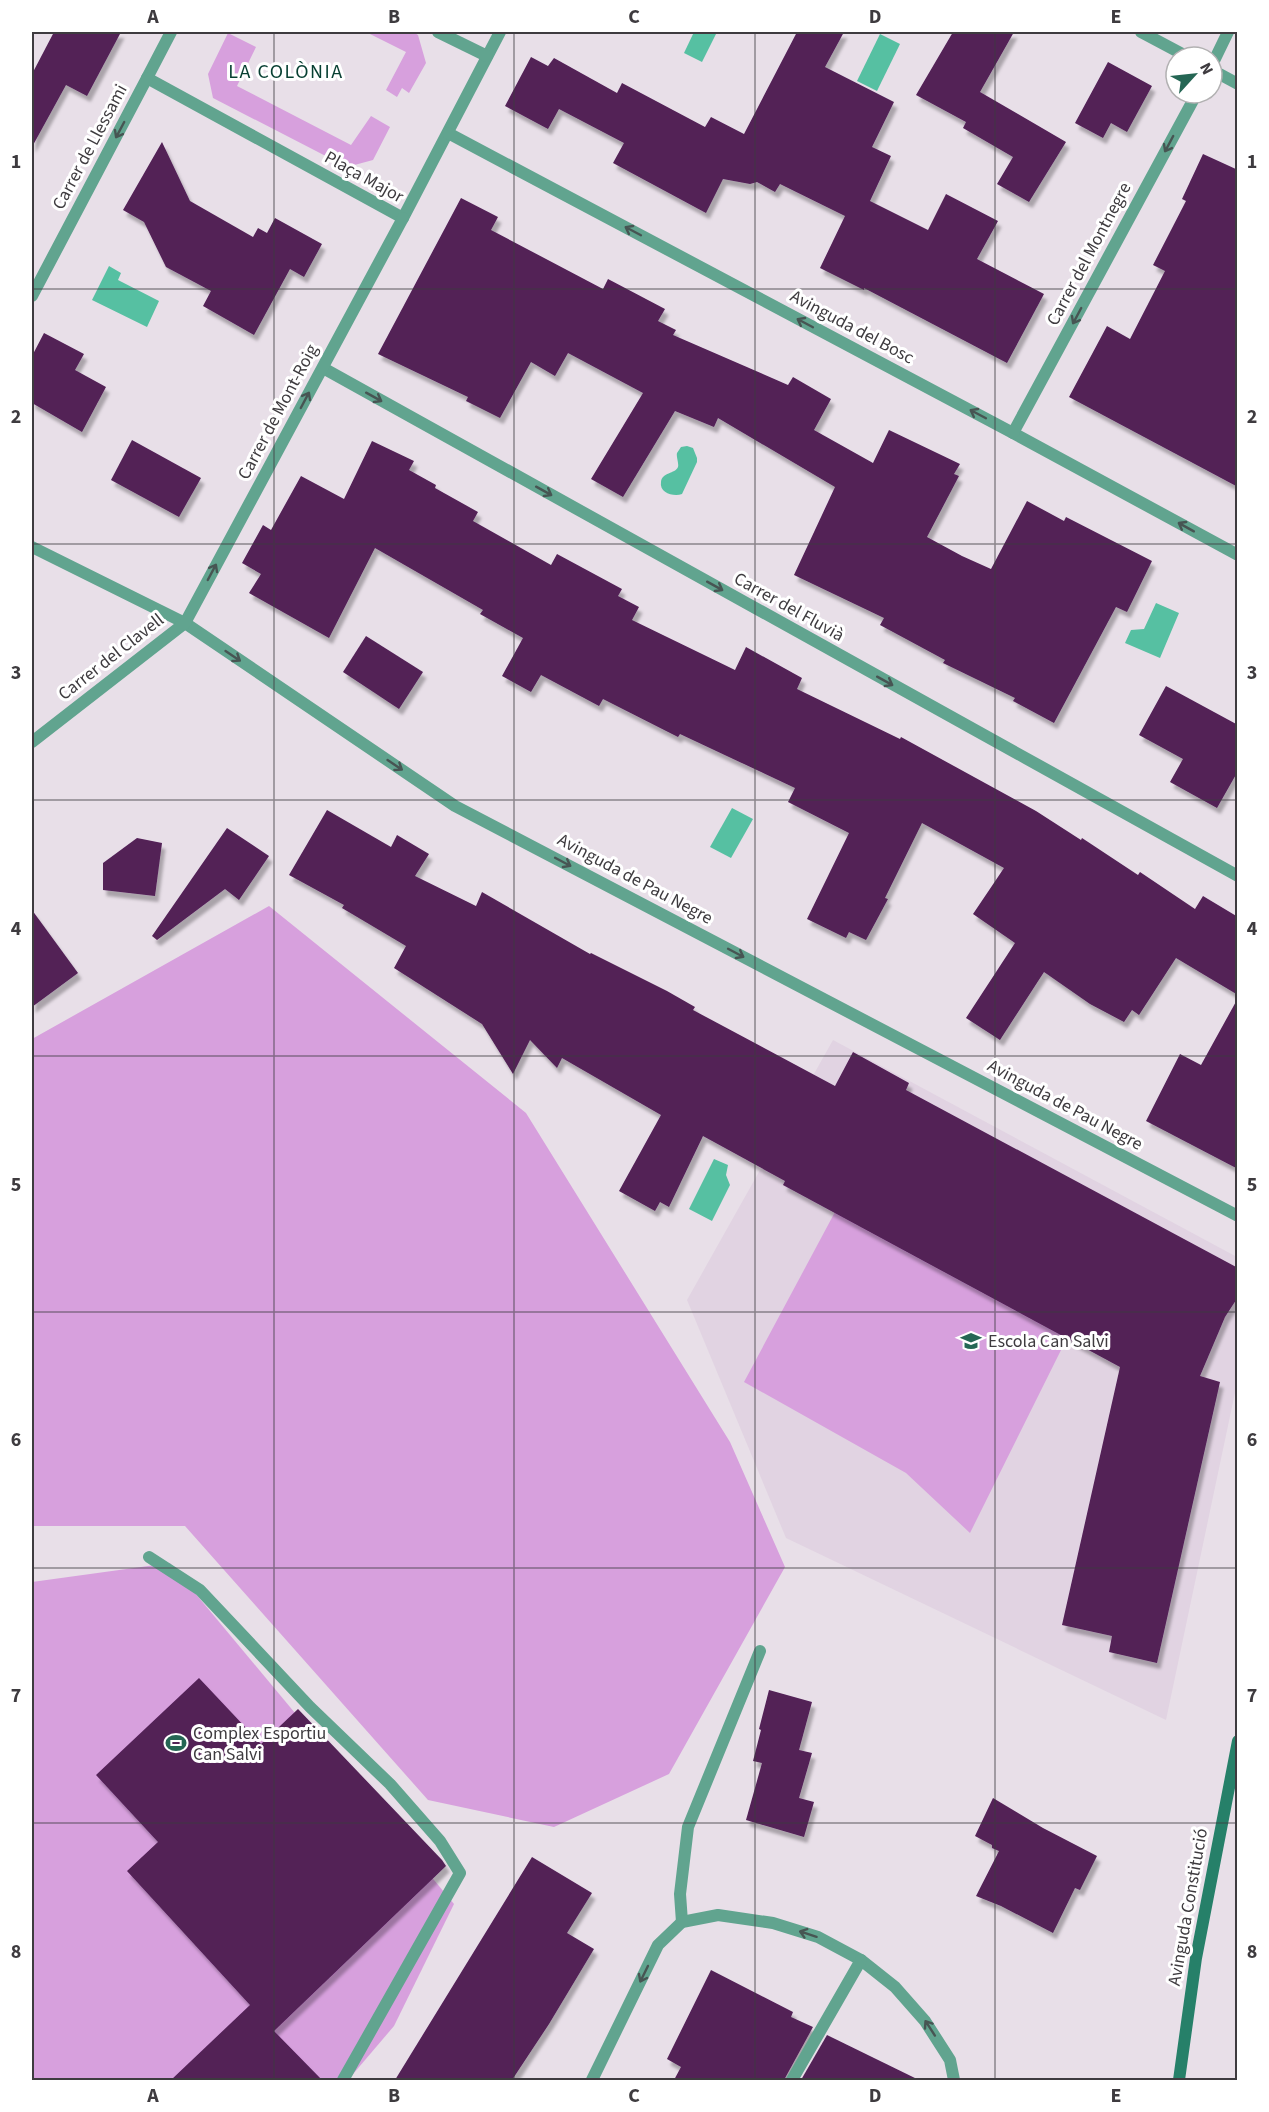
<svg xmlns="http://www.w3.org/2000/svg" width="1269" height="2112" font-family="'Source Sans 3',sans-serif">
<defs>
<filter id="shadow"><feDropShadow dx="3.5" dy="6" stdDeviation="1.5" flood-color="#0004"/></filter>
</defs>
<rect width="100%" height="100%" fill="#e8dfe8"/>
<polygon fill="#e1d3e2" points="833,1040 1237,1257 1237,1383 1166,1720 786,1538 687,1300"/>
<g fill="#d7a0dd">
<polygon points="366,32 413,32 418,35 426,63 409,93 402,88 397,97 386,90 406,52"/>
<polygon points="228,33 256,47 237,86 351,145 371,116 390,127 373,160 347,167 213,98 208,74"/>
<polygon points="269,906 526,1113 730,1442 785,1567 669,1774 554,1827 428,1800 185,1526 32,1526 32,1039"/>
<polygon points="835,1212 1067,1338 970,1533 906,1473 744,1382"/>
<polygon points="170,1563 454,1904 394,2026 348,2080 32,2080 32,1582"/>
</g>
<g fill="#56c0a2">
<polygon points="694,32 717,32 702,62 684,53"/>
<polygon points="880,34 900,44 877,91 857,81"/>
<polygon points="109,266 121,273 118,280 159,301 147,327 92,300"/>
<path d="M687,446L693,448L697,458V462L682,494C674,497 659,493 661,482C662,472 675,474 678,467C679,464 676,456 677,453L681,447Z"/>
<polygon points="1156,603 1179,613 1160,658 1125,643 1131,630 1144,629"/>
<polygon points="732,808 753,819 731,858 710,847"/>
<polygon points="714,1159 728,1165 726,1175 730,1185 712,1221 689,1209"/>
</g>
<g fill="#522057" filter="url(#shadow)">
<polygon points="54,32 121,32 87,96 66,85 32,147 32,74"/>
<polygon points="797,32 844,32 825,67 894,102 872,147 891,156 870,201 928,230 946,194 998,221 977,259 1044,294 1007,363 864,288 864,290 820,268 845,216 780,184 775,192 757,182 750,184 723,179 706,213 613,163 624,143 559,109 548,129 505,106 531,57 548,66 554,58 617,93 622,83 705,127 711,117 744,134"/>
<polygon points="953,32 1014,32 980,92 1066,142 1029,202 997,184 1013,157 963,128 966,122 916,95"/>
<polygon points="1108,62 1152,86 1127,132 1111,123 1103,138 1075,123"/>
<polygon points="162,142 190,201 253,237 258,228 267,233 275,218 322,244 304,277 290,269 254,335 203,306 211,291 166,267 144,222 123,210"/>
<polygon points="1203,154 1238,170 1238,487 1069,397 1107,326 1130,339 1165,271 1153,265 1186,201 1182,199"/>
<polygon points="461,198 498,217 491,230 603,289 608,279 665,309 658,321 676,330 673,335 788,385 793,377 831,399 814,430 873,463 889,430 960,464 954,474 959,476 927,537 962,556 991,569 1027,501 1064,521 1066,517 1152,561 1127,612 1116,607 1054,723 1013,701 1015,698 943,663 945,660 880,625 884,618 794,575 835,487 718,418 714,427 675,411 623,497 591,479 643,393 568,353 555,376 531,362 500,418 466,401 468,397 378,354"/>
<polygon points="44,333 84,354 75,370 106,387 82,432 32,403 32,356"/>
<polygon points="132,440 201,478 179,517 111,480"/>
<polygon points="372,441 414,461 409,470 436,485 435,488 478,512 473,521 551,565 557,554 622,589 618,596 639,607 632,620 735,670 746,647 802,678 797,689 900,739 901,737 1036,811 1081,840 1082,838 1138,875 1140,872 1195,909 1203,896 1238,917 1238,995 1176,958 1139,1015 1132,1010 1124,1022 1090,1004 1044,972 1000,1040 966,1018 1015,943 973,914 1004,868 922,823 885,898 888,899 866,940 849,932 846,938 807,919 849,833 788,802 795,788 680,734 678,737 603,699 599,706 541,675 531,692 502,676 523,638 480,614 483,610 375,548 329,638 249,593 261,574 242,563 263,525 271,530 301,476 344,499"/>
<polygon points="366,636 423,672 399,709 343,672"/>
<polygon points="1166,686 1238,725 1238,771 1217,808 1170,782 1183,759 1139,735"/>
<polygon points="327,810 391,847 397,835 429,854 415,876 476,906 482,892 590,954 591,953 667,991 695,1007 693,1010 835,1086 853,1052 909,1083 906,1090 1238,1268 1238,1297 1225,1317 1200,1376 1220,1382 1157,1663 1109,1652 1112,1636 1062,1625 1120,1367 783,1185 785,1181 703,1136 669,1207 660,1202 655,1211 619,1191 661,1115 562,1058 557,1068 530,1040 513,1074 482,1024 394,968 406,946 342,908 344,905 289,875"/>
<polygon points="227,828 269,856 239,900 225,889 157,940 152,936"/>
<polygon points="137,838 162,843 155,896 103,890 103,863"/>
<polygon points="32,910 78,973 32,1007"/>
<polygon points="1238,998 1238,1169 1146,1121 1180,1054 1201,1065"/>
<polygon points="199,1678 261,1744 298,1709 442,1860 446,1866 274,2031 322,2080 171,2080 250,2005 127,1871 158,1842 96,1775"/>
<polygon points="769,1690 812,1702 799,1750 812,1753 799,1798 814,1802 804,1837 746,1820 762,1763 753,1761 761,1730 759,1729"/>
<polygon points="993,1798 1043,1828 1097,1856 1080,1890 1075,1888 1053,1933 1001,1906 976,1896 999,1851 992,1848 992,1845 975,1836"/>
<polygon points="532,1857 592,1893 567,1933 594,1949 549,2024 512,2080 395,2080"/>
<polygon points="711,1970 793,2012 791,2017 813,2027 784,2080 674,2080 681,2067 667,2059"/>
<polygon points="827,2035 919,2080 801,2080"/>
</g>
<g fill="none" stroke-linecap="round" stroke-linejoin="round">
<g stroke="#61a48f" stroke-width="12">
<polyline points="149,1557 200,1590 310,1707 390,1784 440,1841 460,1873 343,2080"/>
<polyline points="682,1922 680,1894 688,1827 760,1651"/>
</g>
<g stroke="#61a48f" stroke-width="12">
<polyline points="171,32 147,78 403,218 500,32"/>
<polyline points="438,32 487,56"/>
<polyline points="1141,32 1188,57"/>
<polyline points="1212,65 1228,32"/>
<polyline points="1212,70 1238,84"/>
<polyline points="448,133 1013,433 1238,555"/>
<polyline points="32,296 147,78"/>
<polyline points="323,368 1238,876"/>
<polyline points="1013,433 1197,93"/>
<polyline points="32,547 185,623 455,806 1238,1216"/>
<polyline points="32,742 185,623 403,218"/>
<polyline points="592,2080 658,1945 682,1922 718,1915 773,1923 818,1937 861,1960 895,1987 925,2021 950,2060 954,2080"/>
<polyline points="792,2080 861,1960"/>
</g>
<polyline stroke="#268069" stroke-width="12" points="1179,2080 1196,1958 1238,1741"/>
</g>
<defs><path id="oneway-shaft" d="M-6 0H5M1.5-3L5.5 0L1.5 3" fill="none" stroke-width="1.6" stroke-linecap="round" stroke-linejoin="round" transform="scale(1.5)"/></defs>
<g stroke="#475553">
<use href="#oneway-shaft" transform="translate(120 130) rotate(118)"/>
<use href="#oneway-shaft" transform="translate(1169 144) rotate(118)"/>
<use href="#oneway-shaft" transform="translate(633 231) rotate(-152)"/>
<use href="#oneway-shaft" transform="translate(1077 316) rotate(118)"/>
<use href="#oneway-shaft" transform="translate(805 323) rotate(-152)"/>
<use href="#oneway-shaft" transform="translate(374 397) rotate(29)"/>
<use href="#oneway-shaft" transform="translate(305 400) rotate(-62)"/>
<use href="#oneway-shaft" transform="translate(978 414) rotate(-152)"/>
<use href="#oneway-shaft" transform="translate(544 491) rotate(29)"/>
<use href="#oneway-shaft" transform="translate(1186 527) rotate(-151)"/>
<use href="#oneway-shaft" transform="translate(212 572) rotate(-62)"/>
<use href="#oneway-shaft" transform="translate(715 586) rotate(29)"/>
<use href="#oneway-shaft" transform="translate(233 656) rotate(34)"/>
<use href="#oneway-shaft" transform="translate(885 681) rotate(29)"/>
<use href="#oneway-shaft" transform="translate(395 765) rotate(34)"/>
<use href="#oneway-shaft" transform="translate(563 862) rotate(28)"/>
<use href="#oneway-shaft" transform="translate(736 953) rotate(28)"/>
<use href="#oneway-shaft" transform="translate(808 1934) rotate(-162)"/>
<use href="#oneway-shaft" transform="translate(644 1974) rotate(116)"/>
<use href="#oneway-shaft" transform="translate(930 2028) rotate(-123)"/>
</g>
<path fill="none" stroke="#3e3b3f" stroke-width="1.5" stroke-opacity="0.55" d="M274,32V2080M514,32V2080M755,32V2080M995,32V2080M32,289H1238M32,544H1238M32,800H1238M32,1056H1238M32,1312H1238M32,1568H1238M32,1823H1238"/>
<defs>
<g id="school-bare" transform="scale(1.62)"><path d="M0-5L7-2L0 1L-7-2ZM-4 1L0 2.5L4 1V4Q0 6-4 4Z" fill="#256654" stroke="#fff" stroke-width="2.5" paint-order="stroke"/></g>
<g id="stadium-bare" transform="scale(1.62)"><path d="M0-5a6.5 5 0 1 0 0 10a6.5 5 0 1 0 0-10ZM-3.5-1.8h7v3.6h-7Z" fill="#256654" stroke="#fff" stroke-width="2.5" paint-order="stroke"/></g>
</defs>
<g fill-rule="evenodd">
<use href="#school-bare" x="971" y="1341"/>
<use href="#stadium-bare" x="176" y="1743"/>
</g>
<g text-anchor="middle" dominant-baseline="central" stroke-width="6" stroke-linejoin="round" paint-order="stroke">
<g font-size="18" fill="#3e3b3f" stroke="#fff">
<text transform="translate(90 147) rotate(-62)">Carrer de Llessami</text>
<text transform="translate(364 177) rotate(29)">Plaça Major</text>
<text transform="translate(1089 254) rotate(-62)">Carrer del Montnegre</text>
<text transform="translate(852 327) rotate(28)">Avinguda del Bosc</text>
<text transform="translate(278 412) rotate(-62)">Carrer de Mont-Roig</text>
<text transform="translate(789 607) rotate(29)">Carrer del Fluvià</text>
<text transform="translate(111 657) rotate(-38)">Carrer del Clavell</text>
<text transform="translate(635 879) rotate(28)">Avinguda de Pau Negre</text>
<text transform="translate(1065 1105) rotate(28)">Avinguda de Pau Negre</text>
<text transform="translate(1188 1907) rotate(-80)">Avinguda Constitució</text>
</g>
<g font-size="18" fill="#3e3b3f" stroke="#fff" text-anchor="start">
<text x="988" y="1341">Escola Can Salvi</text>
<text x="193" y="1733">Complex Esportiu<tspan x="193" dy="21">Can Salvi</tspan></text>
</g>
<g font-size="20" letter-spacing="1.5" fill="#073f32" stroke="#fff">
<text x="286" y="72">LA COLÒNIA</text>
</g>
</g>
<rect width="1269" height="2112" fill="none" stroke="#ffffff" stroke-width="66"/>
<g transform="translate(1194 75) rotate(63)"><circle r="28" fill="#ffffff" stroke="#b2b1b2" stroke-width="1.5"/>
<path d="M0-4.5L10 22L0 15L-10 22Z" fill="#256654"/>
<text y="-9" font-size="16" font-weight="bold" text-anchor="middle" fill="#3e3b3f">N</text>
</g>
<rect x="33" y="33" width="1203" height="2046" fill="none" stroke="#3e3b3f" stroke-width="2"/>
<g font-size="20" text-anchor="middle" font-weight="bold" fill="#3e3b3f">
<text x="153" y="23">A</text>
<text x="394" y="23">B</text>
<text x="634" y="23">C</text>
<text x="875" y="23">D</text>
<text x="1116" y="23">E</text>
<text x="16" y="168">1</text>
<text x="1252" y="168">1</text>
<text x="16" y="423">2</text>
<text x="1252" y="423">2</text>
<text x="16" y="679">3</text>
<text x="1252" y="679">3</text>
<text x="16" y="935">4</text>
<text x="1252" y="935">4</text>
<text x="16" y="1191">5</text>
<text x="1252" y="1191">5</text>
<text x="16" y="1446">6</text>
<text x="1252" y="1446">6</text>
<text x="16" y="1702">7</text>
<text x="1252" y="1702">7</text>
<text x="16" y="1958">8</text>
<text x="1252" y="1958">8</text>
<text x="153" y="2102">A</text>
<text x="394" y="2102">B</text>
<text x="634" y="2102">C</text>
<text x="875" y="2102">D</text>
<text x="1116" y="2102">E</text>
</g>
</svg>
